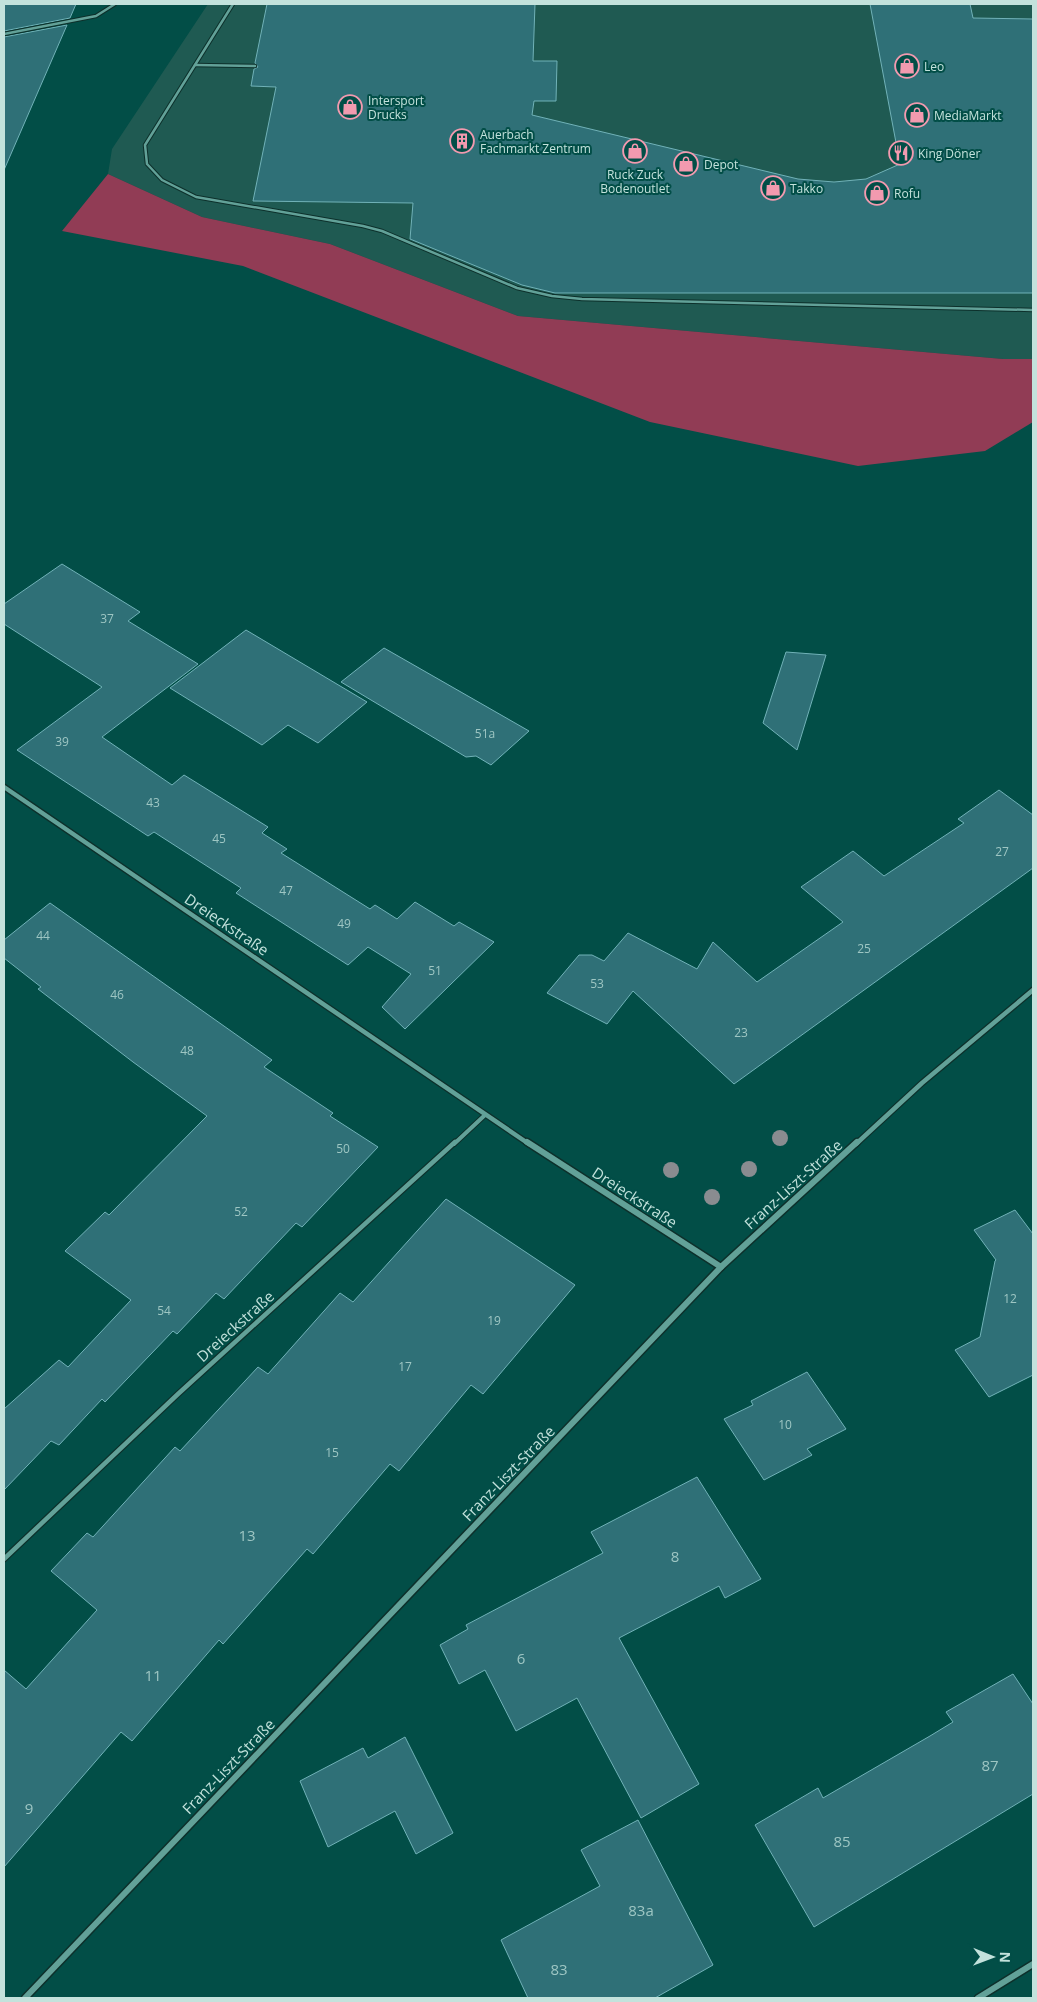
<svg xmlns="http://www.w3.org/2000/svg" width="1037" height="2002" font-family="'Open Sans',sans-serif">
<rect width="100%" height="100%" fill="#024e47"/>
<polygon fill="#1f5a52" points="208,4 1033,4 1033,359 1003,359 518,316 330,244 202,217 108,174 112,149"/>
<polygon fill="#913c55" points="108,174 202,217 330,244 518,316 1003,359 1033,359 1033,422 985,451 858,466 650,422 243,266 62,231"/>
<g fill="#2f7077" stroke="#71b2b8">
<polygon points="4,4 76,4 70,18 4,31"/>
<polygon points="267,4 535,4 533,61 557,61 556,101 534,101 532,115 798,179 834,182 866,179 900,164 870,4 970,4 973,18 1033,19 1033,293 555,293 522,285 410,239 413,203 253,201 276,87 251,86 254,69 258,67 255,63"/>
<polygon points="67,25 4,170 4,37"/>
<polygon points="62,564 140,612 128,621 198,664 102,737 172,785 184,775 268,827 262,833 287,849 281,853 370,909 375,905 397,919 415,902 454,926 459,922 494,942 405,1029 382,1007 411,974 368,947 348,965 236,893 241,888 154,832 148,836 17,750 102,687 4,624 4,604"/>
<polygon points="246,630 367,702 318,743 288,725 262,745 170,688"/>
<polygon points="384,648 529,731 491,765 476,756 466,757 341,682"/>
<polygon points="786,652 826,655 797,750 763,723"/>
<polygon points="999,790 1033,815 1033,868 734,1084 633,991 607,1024 547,993 579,955 592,955 604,961 628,933 697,969 713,942 757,982 843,922 801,887 853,851 884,876 964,823 958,819"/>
<polygon points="50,903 272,1060 264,1067 333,1113 330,1116 378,1147 302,1227 296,1223 224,1299 216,1293 177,1334 173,1331 105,1402 102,1399 59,1445 51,1441 4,1490 4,1409 59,1360 68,1367 131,1300 65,1251 105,1212 109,1215 207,1116 133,1062 38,989 41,987 4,958 4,940"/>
<polygon points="446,1199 575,1285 483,1394 471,1385 399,1471 390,1464 313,1554 307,1549 223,1644 219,1640 132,1741 121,1732 4,1867 4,1670 26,1689 97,1610 51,1571 87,1533 93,1537 175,1447 180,1451 258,1367 268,1374 340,1293 353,1302"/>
<polygon points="1015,1210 1033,1234 1033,1375 989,1397 955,1350 980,1337 995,1261 996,1260 974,1230"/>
<polygon points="807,1372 846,1429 807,1449 812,1455 764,1480 724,1419 753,1405 751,1401"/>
<polygon points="697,1477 761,1579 725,1598 719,1586 619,1638 699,1784 641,1818 577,1698 516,1731 485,1670 459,1684 440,1645 468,1629 466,1625 603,1553 591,1532"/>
<polygon points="1013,1674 1033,1704 1033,1794 814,1927 755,1825 818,1788 823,1798 930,1736 953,1722 946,1712"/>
<polygon points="405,1737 453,1833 416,1854 395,1811 328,1847 300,1781 363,1748 368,1758"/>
<polygon points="638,1820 713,1965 655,1998 528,1998 501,1940 600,1886 581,1850"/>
</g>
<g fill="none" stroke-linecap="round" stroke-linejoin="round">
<g stroke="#0d302b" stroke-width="4.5">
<g id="service-far2">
<polyline points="233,4 145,145 147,164 162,180 196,197 363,226 382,231 517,288 552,296 582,299 1033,310"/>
<polyline points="4,34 96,16 115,4"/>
<polyline points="195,65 255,66"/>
</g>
</g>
<g stroke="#0d302b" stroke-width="6">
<polyline id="service-far1" points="454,1144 485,1115"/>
</g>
<g stroke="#0d302b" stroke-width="7">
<polyline id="service" points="4,1559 178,1394 455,1142"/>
</g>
<g stroke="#0d302b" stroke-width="7">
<g id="minor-far1">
<polyline points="4,787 529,1144"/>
<polyline points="856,1144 922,1083 1033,990"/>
</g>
</g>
<g stroke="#0d302b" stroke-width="9">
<g id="minor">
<polyline points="527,1142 721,1267"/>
<polyline points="25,1998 721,1267 857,1142"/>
<polyline points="978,1998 1033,1964"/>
</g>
</g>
<use href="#service-far2" stroke="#62a198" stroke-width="2.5"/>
<use href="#service-far1" stroke="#62a198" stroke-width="4"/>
<use href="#service" stroke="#62a198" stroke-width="4.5"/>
<use href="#minor-far1" stroke="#62a198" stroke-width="4.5"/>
<use href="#minor" stroke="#62a198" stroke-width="6"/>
</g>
<g fill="#8a8c90">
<circle cx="780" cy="1138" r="8"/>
<circle cx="749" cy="1169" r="8"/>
<circle cx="671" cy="1170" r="8"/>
<circle cx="712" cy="1197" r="8"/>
</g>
<defs>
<g id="shop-ring" transform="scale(1.25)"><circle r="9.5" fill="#024e47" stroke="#f29aaf" stroke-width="1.5"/><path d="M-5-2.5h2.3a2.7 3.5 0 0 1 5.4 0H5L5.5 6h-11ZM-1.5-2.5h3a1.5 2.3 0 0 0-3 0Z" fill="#f29aaf"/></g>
<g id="building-ring" transform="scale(1.25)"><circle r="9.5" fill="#024e47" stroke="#f29aaf" stroke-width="1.5"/><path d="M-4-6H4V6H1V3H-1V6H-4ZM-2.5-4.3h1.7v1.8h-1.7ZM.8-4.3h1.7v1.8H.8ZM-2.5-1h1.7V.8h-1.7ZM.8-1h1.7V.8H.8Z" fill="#f29aaf"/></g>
<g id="restaurant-ring" transform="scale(1.25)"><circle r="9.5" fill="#024e47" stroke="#f29aaf" stroke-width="1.5"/><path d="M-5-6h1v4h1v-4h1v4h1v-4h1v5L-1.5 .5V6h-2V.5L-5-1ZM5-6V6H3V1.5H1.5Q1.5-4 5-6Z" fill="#f29aaf"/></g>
</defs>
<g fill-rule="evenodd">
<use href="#shop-ring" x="907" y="66"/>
<use href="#shop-ring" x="350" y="107"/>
<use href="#shop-ring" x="917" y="115"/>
<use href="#building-ring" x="462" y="141"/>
<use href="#shop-ring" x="635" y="151"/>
<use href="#restaurant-ring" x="901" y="153"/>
<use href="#shop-ring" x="686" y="164"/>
<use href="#shop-ring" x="773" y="188"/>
<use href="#shop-ring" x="877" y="193"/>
</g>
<g text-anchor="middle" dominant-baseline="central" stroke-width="4" stroke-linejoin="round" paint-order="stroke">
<g font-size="12" fill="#c3e2dc" stroke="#024e47" text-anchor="start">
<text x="924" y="66">Leo</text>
<text x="368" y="100">Intersport<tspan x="368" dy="14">Drucks</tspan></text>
<text x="934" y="115">MediaMarkt</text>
<text x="480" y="134">Auerbach<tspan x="480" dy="14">Fachmarkt Zentrum</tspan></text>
<text x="918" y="153">King Döner</text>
<text x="704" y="164">Depot</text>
<text x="635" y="174" text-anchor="middle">Ruck Zuck<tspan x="635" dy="14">Bodenoutlet</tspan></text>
<text x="790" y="188">Takko</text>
<text x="894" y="193">Rofu</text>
</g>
<g font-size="12" fill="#9ec6c3">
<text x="107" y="618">37</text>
<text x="485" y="733">51a</text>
<text x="62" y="741">39</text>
<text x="153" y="802">43</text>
<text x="219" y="838">45</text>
<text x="1002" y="851">27</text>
<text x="286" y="890">47</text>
<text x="344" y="923">49</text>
<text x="43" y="935">44</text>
<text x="864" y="948">25</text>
<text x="435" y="970">51</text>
<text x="597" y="983">53</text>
<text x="117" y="994">46</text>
<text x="741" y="1032">23</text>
<text x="187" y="1050">48</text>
<text x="343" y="1148">50</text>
<text x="241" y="1211">52</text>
<text x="1010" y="1298">12</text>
<text x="164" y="1310">54</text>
<text x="494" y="1320">19</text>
<text x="405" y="1366">17</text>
<text x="785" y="1424">10</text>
<text x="332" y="1452">15</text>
</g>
<g font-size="15" fill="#c3e2dc" stroke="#024e47">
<text transform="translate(227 924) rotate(34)">Dreieckstraße</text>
<text transform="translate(793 1184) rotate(-42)">Franz-Liszt-Straße</text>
<text transform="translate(635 1197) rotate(33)">Dreieckstraße</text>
<text transform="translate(235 1326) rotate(-42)">Dreieckstraße</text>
<text transform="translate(508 1473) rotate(-46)">Franz-Liszt-Straße</text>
<text transform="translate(228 1766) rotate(-46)">Franz-Liszt-Straße</text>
</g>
<g font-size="15" fill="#9ec6c3">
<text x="247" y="1535">13</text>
<text x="675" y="1556">8</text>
<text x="521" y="1658">6</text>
<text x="153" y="1675">11</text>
<text x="990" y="1765">87</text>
<text x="29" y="1808">9</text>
<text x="842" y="1841">85</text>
<text x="641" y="1910">83a</text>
<text x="559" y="1969">83</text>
</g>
</g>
<rect width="1037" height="2002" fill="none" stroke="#c3e2dc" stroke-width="10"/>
<g transform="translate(992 1957) rotate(91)" stroke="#024e47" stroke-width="4" paint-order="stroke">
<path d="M0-4L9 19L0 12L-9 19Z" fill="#c3e2dc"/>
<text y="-8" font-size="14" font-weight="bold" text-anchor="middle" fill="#c3e2dc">N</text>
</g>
</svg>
